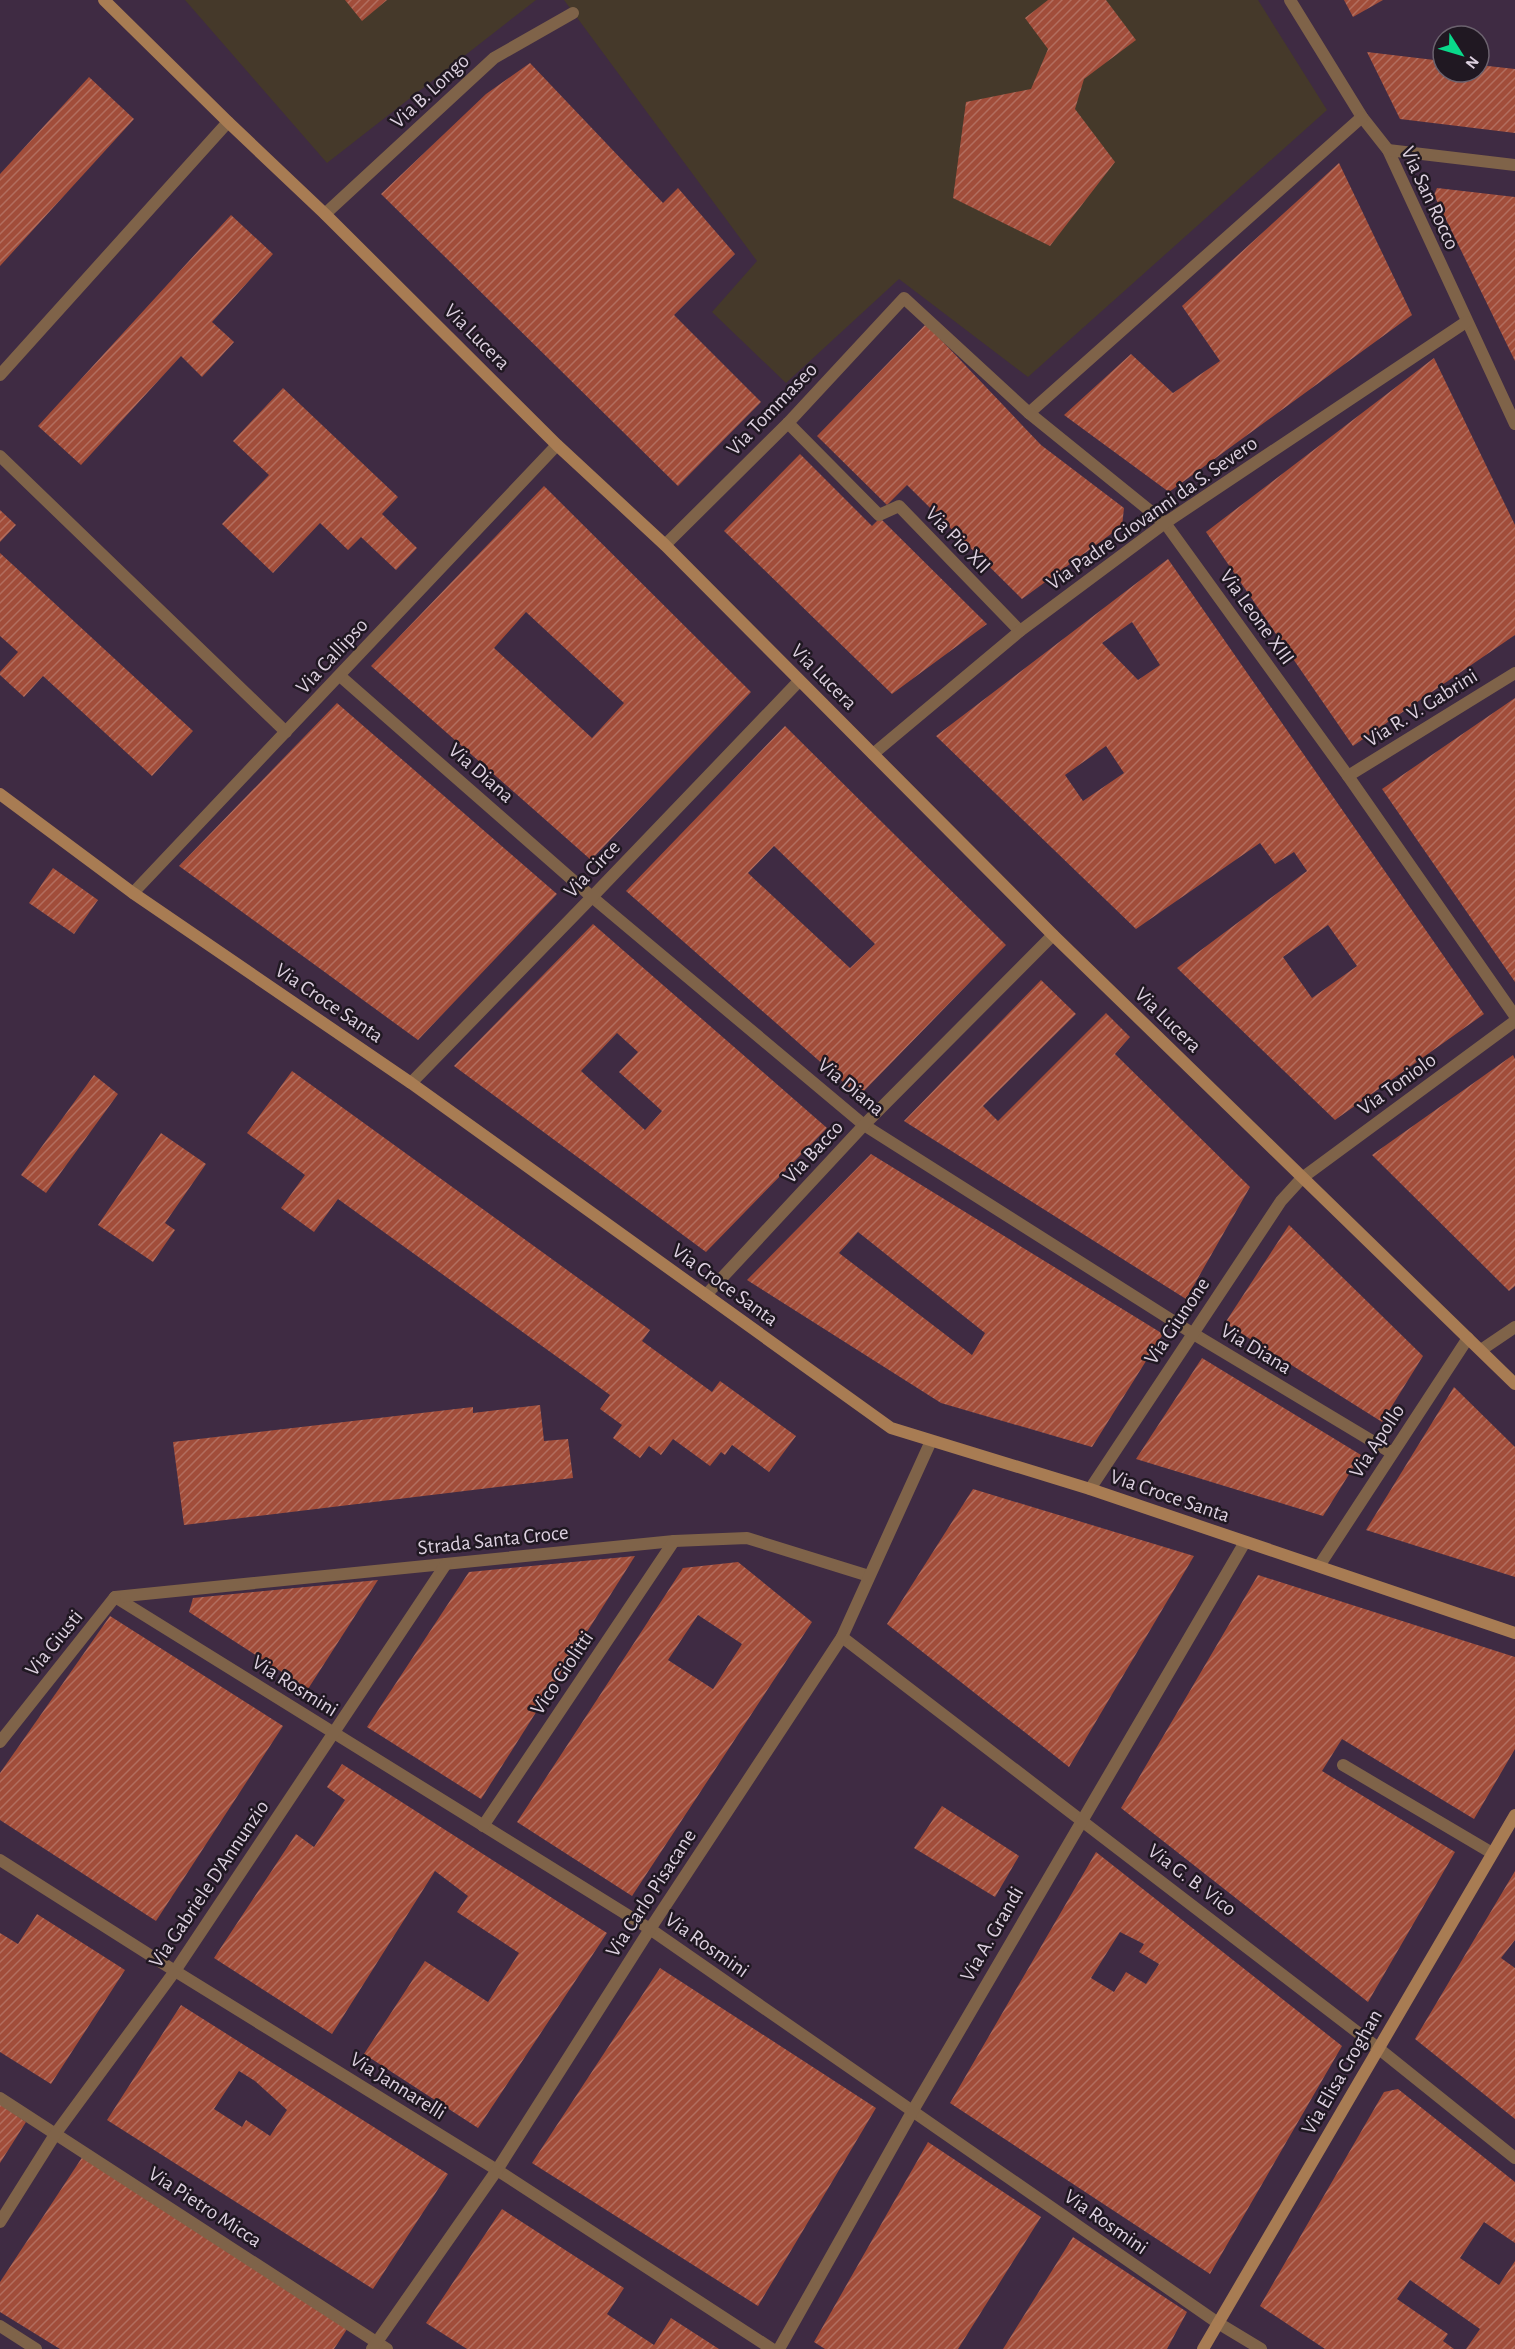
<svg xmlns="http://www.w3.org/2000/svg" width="1515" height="2349" font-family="'Alegreya Sans',sans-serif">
<defs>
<pattern id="building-hatch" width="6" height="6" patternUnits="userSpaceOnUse" patternTransform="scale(1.5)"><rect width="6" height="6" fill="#a14d3a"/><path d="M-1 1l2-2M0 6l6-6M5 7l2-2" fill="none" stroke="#b26e5f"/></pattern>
</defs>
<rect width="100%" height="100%" fill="#3f2b43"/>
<g fill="#45392a">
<polygon points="185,0 536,0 327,163"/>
<polygon points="564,0 1258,0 1327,110 1028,377 899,279 786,383 712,312 757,261"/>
</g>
<g fill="url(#building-hatch)" fill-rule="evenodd">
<polygon points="345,0 387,0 362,21"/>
<polygon points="1048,0 1106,0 1136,40 1084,79 1075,109 1115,162 1050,246 953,198 966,102 1031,89 1048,49 1025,18"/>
<polygon points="1344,0 1383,0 1353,17"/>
<polygon points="1367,52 1443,61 1443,72 1479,72 1479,65 1515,69 1515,133 1400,119"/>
<polygon points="530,63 663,203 678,188 735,254 674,315 761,402 678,486 381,194 486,94"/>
<polygon points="89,77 134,119 0,266 0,174"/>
<polygon points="1339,163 1412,315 1169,492 1064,415 1131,354 1173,393 1220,361 1182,306"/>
<polygon points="1437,188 1515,197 1515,361 1434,195"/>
<polygon points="231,215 273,254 212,322 234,342 202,377 181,356 81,465 38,426"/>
<polygon points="926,324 1041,445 1124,508 1122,526 1022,599 907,485 887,505 817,436"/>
<polygon points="1434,358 1515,525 1515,635 1353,746 1206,532"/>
<polygon points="283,388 398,497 382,514 417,548 396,570 361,537 348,550 320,523 273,573 222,524 269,475 233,441"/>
<polygon points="800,454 872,526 880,518 987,624 892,694 724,531"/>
<path d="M544,486L751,692L591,860L371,666ZM526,612L624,703L592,738L494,648Z"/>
<polygon points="0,510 16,525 0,542"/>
<polygon points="0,553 193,731 152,776 43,676 24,697 0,675 0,672 18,652 0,636"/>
<path d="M1168,559L1484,1014L1335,1120L1177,968L1307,871L1294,852L1275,864L1260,843L1136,929L936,736ZM1132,622L1160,665L1138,680L1102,643ZM1106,746L1124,773L1083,801L1065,775ZM1328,925L1357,966L1312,998L1283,957Z"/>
<polygon points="1515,698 1515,982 1382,789"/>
<polygon points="337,703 557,894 418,1040 179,866"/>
<path d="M785,726L1006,945L859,1096L626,891ZM774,846L875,944L850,968L748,873Z"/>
<polygon points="53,868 98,900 74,934 29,903"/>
<path d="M593,924L827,1128L706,1252L454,1066ZM617,1033L638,1052L619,1072L662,1111L645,1130L581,1071Z"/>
<polygon points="1041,980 1076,1014 983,1106 998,1121 1106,1013 1130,1037 1115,1054 1250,1187 1186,1299 904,1121"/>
<polygon points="1513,1055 1515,1059 1515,1286 1509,1291 1372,1155"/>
<polygon points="292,1071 650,1330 642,1341 712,1392 720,1381 796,1436 769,1472 732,1445 725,1455 721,1452 710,1466 673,1439 661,1455 649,1446 640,1458 613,1438 622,1425 600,1409 610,1395 338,1199 314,1232 281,1208 305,1175 247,1133"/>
<polygon points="94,1075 118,1094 46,1193 21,1175"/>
<polygon points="161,1133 206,1164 165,1223 175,1230 153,1262 98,1225"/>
<path d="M871,1154L1163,1334L1092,1447L941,1403L747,1280ZM858,1232L985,1333L972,1355L839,1253Z"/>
<polygon points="1289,1225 1423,1356 1382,1422 1225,1323"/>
<polygon points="1202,1358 1361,1455 1323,1516 1136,1459"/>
<polygon points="1454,1387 1515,1447 1515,1577 1366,1530"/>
<polygon points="540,1405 544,1441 568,1439 573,1478 184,1525 173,1442 473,1407 473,1413"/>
<polygon points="973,1489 1194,1556 1069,1767 887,1624"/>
<polygon points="635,1556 481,1799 367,1727 469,1572"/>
<path d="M738,1562L812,1622L632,1896L517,1822L683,1568ZM698,1615L742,1644L713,1689L668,1660Z"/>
<polygon points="1258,1575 1515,1657 1515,1749 1474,1819 1342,1739 1322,1771 1455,1852 1368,2002 1121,1808"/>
<polygon points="378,1580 308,1689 189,1612 193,1598"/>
<polygon points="110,1616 283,1726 156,1921 0,1820 0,1773"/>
<polygon points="342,1764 607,1933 478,2128 364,2054 425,1961 488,2002 519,1953 457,1912 468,1896 435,1871 332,2034 214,1958 296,1834 314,1847 345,1800 327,1787"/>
<polygon points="942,1806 1019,1856 995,1897 914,1848"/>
<path d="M1096,1852L1342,2046L1210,2274L950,2103ZM1120,1932L1144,1944L1139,1952L1159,1964L1146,1984L1126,1972L1114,1992L1091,1978Z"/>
<polygon points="1515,1871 1515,1940 1501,1958 1515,1968 1515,2119 1415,2039"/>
<polygon points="37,1914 125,1970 51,2084 0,2052 0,1933 18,1944"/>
<polygon points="660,1968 876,2108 758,2306 532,2163"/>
<path d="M181,2005L448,2174L373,2289L107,2120ZM239,2071L255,2081L287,2110L270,2136L246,2120L242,2127L214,2109Z"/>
<polygon points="1398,2089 1515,2182 1515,2243 1484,2222 1460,2258 1499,2285 1515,2261 1515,2349 1466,2349 1480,2329 1410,2280 1397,2299 1448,2334 1443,2341 1454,2349 1325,2349 1260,2306 1384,2092"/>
<polygon points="0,2104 26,2122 0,2163"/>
<polygon points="928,2142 1041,2217 958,2349 825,2349 814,2342"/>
<polygon points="83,2156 349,2326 334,2349 60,2349 0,2312 0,2282"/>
<polygon points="502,2209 624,2288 607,2314 654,2345 671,2318 719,2349 467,2349 426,2323"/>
<polygon points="1073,2237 1187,2312 1167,2349 1003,2349"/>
</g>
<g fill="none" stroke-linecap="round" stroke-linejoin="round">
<g stroke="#7f6349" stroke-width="12">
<polyline points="1290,0 1362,117 1388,150 1515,424"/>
<polyline points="1388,150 1515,165"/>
<polyline points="325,214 494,58 573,13"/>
<polyline points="0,375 228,122"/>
<polyline points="1029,413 1362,117"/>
<polyline points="788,423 879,515 899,506 1020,631"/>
<polyline points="0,456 286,732"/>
<polyline points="665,545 788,423 904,298 1029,413 1165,523 1348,776 1515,1016"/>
<polyline points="340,676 592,897 864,1125 1192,1333 1392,1453"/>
<polyline points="873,754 1020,631 1165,523 1466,322"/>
<polyline points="1348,776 1515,673"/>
<polyline points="133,893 557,445"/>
<polyline points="411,1083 592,897 799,681"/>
<polyline points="706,1295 864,1125 1053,935"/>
<polyline points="1481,1350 1515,1327"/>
<polyline points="1090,1489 1281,1201 1302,1178 1515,1021"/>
<polyline points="1319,1566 1468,1338"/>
<polyline points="115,1597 650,1929 1218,2323 1261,2349"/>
<polyline points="115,1597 674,1541 747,1538 869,1576"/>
<polyline points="842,1637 1378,2048 1515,2158"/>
<polyline points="0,1742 115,1597"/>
<polyline points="1343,1765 1492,1853"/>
<polyline points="483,1826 674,1541"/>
<polyline points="0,1860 175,1971 497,2170 772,2349"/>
<polyline points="0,2098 387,2349"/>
<polyline points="0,2222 56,2133 175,1971 446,1564"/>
<polyline points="0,2326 36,2349"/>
<polyline points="372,2349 497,2170 650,1929 842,1637 931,1441"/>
<polyline points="779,2349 912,2112 1245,1542"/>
</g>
<g stroke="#a87c53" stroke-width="12">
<polyline points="104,0 228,122 325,214 557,445 665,545 1053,935 1515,1384"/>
<polyline points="0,794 133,893 411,1083 891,1428 1090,1489 1515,1633"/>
<polyline points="1203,2349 1515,1815"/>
</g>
</g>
<g text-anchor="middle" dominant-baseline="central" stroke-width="5" stroke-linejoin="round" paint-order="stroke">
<g font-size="21" fill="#dcd0df" stroke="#201822">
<text transform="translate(430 91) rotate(-43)">Via B. Longo</text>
<text transform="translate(1430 198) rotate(65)">Via San Rocco</text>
<text transform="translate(477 337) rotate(45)">Via Lucera</text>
<text transform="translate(772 409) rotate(-46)">Via Tommaseo</text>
<text transform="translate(1152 513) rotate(-35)">Via Padre Giovanni da S. Severo</text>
<text transform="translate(958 540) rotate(46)">Via Pio XII</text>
<text transform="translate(1257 617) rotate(54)">Via Leone XIII</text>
<text transform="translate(332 656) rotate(-47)">Via Callipso</text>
<text transform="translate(824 677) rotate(45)">Via Lucera</text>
<text transform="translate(1421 708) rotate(-32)">Via R. V. Gabrini</text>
<text transform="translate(481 773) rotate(41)">Via Diana</text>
<text transform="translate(592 869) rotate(-46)">Via Circe</text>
<text transform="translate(329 1003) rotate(34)">Via Croce Santa</text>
<text transform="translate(1168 1020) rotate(44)">Via Lucera</text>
<text transform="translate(1397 1084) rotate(-36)">Via Toniolo</text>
<text transform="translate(851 1087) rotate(39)">Via Diana</text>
<text transform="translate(813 1152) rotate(-47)">Via Bacco</text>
<text transform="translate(725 1285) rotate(36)">Via Croce Santa</text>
<text transform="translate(1177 1321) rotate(-56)">Via Giunone</text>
<text transform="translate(1256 1349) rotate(31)">Via Diana</text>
<text transform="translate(1377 1441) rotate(-57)">Via Apollo</text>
<text transform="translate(1170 1496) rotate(19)">Via Croce Santa</text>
<text transform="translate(493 1540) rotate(-6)">Strada Santa Croce</text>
<text transform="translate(54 1643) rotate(-51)">Via Giusti</text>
<text transform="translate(562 1673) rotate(-56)">Vico Giolitti</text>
<text transform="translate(295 1686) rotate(32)">Via Rosmini</text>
<text transform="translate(1192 1880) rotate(37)">Via G. B. Vico</text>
<text transform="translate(209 1884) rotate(-56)">Via Gabriele D'Annunzio</text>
<text transform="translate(651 1893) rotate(-57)">Via Carlo Pisacane</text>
<text transform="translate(992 1934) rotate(-60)">Via A. Grandi</text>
<text transform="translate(707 1945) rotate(35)">Via Rosmini</text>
<text transform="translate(1342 2072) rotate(-60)">Via Elisa Croghan</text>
<text transform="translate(398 2086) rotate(32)">Via Jannarelli</text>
<text transform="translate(205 2207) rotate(33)">Via Pietro Micca</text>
<text transform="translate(1106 2222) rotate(35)">Via Rosmini</text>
</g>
</g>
<g transform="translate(1461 54) rotate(127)"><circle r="28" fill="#201822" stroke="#6b626e" stroke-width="1.5"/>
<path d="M0-4.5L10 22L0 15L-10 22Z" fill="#09d98b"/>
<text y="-9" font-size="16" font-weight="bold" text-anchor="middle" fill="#dcd0df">N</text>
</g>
</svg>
